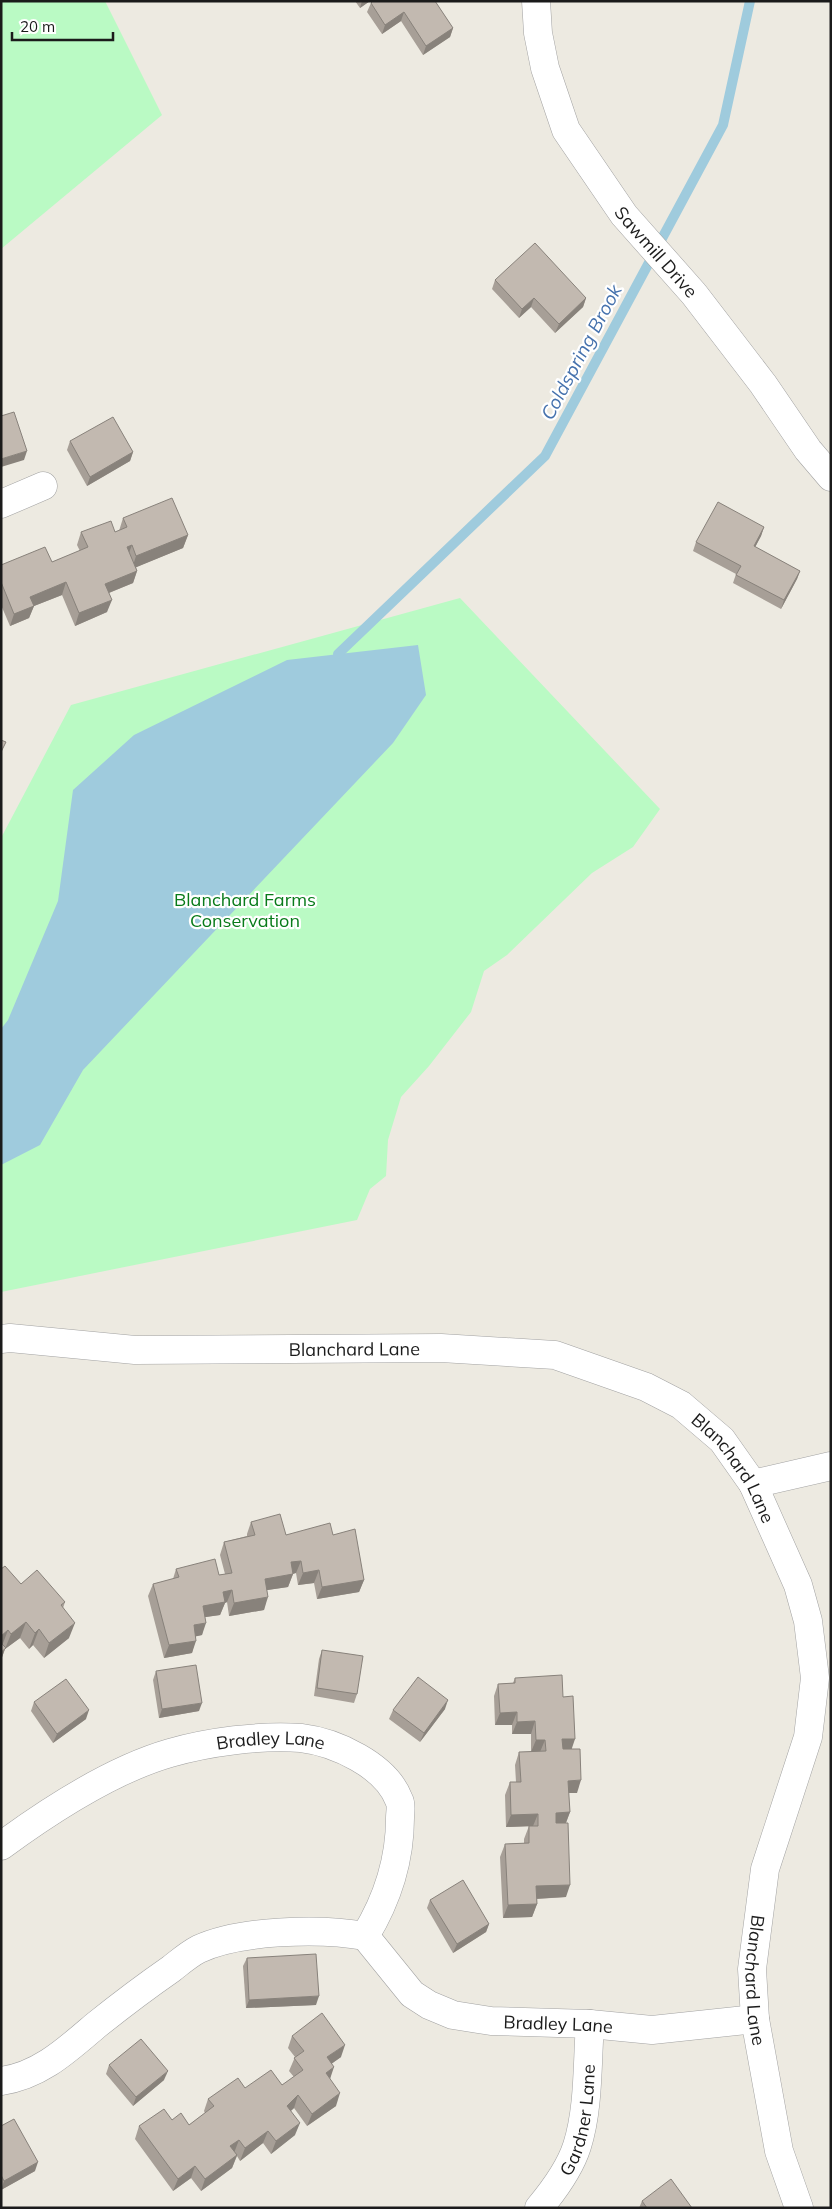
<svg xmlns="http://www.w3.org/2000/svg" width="832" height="2209" font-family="Mulish,sans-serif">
<rect width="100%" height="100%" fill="#edeae1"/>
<g fill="#bafac4">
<polygon points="1,1 105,1 162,115 1,249"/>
<polygon points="460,598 660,809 633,847 592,873 507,955 484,971 471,1012 429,1066 401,1097 388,1140 386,1176 370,1189 357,1220 1,1292 1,838 71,705"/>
</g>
<polygon fill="#9fcbdd" points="418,645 426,695 393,743 83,1070 40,1145 1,1165 1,1029 8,1020 58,901 73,790 134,735 287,660"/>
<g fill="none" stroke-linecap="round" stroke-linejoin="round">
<polyline stroke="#9fcbdd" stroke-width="10" points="338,654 545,456 723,125 750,1"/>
<g stroke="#a2a2a2" stroke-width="29">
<g id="street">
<path id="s1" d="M536,1L538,33L545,68L566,130L624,215L694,294L763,384L808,450L831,477"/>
<polyline points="1,504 43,486"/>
<path id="s2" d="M1,1339L10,1338L135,1350L441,1348L555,1355L646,1387L681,1405L722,1440L753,1484L798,1585L808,1621L815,1678L808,1737L765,1869L752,1969L755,2019L779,2151L799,2208"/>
<polyline points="753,1484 831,1466"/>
<path id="s3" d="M1,1846C50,1810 111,1770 170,1753C208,1742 260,1735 301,1738C335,1742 386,1765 399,1800C402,1805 400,1812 400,1818C400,1861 387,1900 365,1936"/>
<path id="s4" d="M1,2081C39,2076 67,2050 95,2026C120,2006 145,1987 171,1969C180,1962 189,1954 199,1949C240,1930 320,1928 365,1936L412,1994L429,2005L453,2015L491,2021L590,2024L652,2030L755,2019"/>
<path id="s5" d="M539,2208C554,2190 570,2168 577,2146C589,2108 587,2064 590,2024"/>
</g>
</g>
<use href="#street" stroke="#fff" stroke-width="28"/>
</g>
<g fill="#a79f97">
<polygon points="355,1 370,1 360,8"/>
<polygon points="373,1 453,28 450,37 423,55 401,21 382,34 367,12 371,3"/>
<polygon points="495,280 586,298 583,307 555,333 531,307 519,318 492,289"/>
<polygon points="70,441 133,452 130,461 87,486 67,450"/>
<polygon points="123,518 188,535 183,548 136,567 137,571 133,583 109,593 107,612 75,626 62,595 34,606 29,618 10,626 1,605 1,565 52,562 80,551 77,545 81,532 115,532 119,531"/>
<polygon points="764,527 761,536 755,547 800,571 797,579 781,609 733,583 736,574 693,551 696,542"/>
<polygon points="251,1522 286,1535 333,1535 364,1580 359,1592 317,1599 314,1583 298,1585 296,1573 293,1574 288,1587 267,1590 264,1610 229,1616 227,1602 225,1603 220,1615 205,1617 202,1635 196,1636 192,1653 164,1658 148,1596 153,1584 173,1579 176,1569 219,1575 225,1574 220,1555 224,1542 247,1536 247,1534"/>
<polygon points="1,1569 21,1584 65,1602 63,1608 69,1638 44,1658 33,1645 29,1649 20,1638 5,1649 1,1660"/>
<polygon points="322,1650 357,1694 354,1703 314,1696 319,1659"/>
<polygon points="156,1671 199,1711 159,1718 153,1680"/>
<polygon points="515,1678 563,1697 572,1749 577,1793 568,1793 570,1812 566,1823 566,1897 537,1899 537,1904 532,1917 503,1918 500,1857 505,1844 524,1843 524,1839 529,1826 533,1826 506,1827 505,1795 510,1782 516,1782 515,1765 519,1752 531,1752 531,1734 512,1734 512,1725 495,1725 494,1696 498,1684 513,1683"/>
<polygon points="34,1702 86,1719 53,1743 31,1711"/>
<polygon points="445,1709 420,1742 389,1719 393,1710"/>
<polygon points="430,1900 489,1924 486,1932 453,1953 427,1908"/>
<polygon points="247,1958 316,2005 246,2008 243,1966"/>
<polygon points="292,2036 341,2057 332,2063 330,2079 336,2106 307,2126 294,2108 291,2111 295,2135 271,2154 263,2143 240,2161 237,2156 232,2168 201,2191 191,2178 173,2191 135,2139 139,2126 172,2120 189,2125 205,2113 204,2111 208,2099 245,2088 282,2085 294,2077 289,2071 295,2057 288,2048"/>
<polygon points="109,2065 164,2080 133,2106 106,2074"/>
<polygon points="1,2126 35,2171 1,2190"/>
<polygon points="642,2201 692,2208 639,2208"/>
</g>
<g fill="#88827b">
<polygon points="362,1 370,1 360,8"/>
<polygon points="404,12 401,21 382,34 385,25"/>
<polygon points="453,28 450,37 423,55 426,46"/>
<polygon points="534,298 531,307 519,318 522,309"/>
<polygon points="586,298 583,307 555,333 559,324"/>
<polygon points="27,451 24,460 1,467 1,459"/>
<polygon points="133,452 130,461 87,486 90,477"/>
<polygon points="764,527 761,536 751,555 754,546"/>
<polygon points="188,535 183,548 132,569 136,556"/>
<polygon points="132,545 127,558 127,547"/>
<polygon points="137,571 133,583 101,596 105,584"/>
<polygon points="800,571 797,579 781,609 784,600"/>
<polygon points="66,582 62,595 34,606 29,618 10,626 14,614 30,597"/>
<polygon points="112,600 107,612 75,626 79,613"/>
<polygon points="301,1561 296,1573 286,1575 291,1562"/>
<polygon points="319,1570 314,1583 298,1585 303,1573"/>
<polygon points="293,1574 288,1587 261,1591 265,1579"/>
<polygon points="364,1580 359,1592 317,1599 322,1587"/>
<polygon points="232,1590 227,1602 225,1603 220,1615 199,1618 203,1606 223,1592"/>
<polygon points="268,1597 264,1610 229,1616 234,1603"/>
<polygon points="26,1622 20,1638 5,1649 1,1660 1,1652 5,1649 11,1634"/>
<polygon points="75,1623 69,1638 44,1658 49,1643"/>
<polygon points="206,1623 202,1635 189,1638 194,1625"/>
<polygon points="39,1629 33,1645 29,1649 35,1633"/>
<polygon points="8,1630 2,1646 1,1647 1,1636"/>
<polygon points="196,1641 192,1653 164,1658 169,1645"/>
<polygon points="448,1700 445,1709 420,1742 424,1733"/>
<polygon points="202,1703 199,1711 159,1718 162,1709"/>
<polygon points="89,1710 86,1719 53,1743 57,1734"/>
<polygon points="517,1712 512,1725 495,1725 500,1713"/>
<polygon points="535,1721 531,1734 512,1734 517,1722"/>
<polygon points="562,1739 575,1739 571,1751 558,1752"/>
<polygon points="536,1740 545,1740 540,1752 531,1752"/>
<polygon points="581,1780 577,1793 563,1793 568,1781"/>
<polygon points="570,1812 565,1825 551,1826 556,1813"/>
<polygon points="538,1814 533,1826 506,1827 511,1815"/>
<polygon points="570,1885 566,1897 532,1899 536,1886"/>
<polygon points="537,1904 532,1917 503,1918 508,1905"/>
<polygon points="489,1924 486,1932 453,1953 457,1944"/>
<polygon points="319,1996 316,2005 246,2008 249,2000"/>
<polygon points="345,2045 341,2057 323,2070 327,2057"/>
<polygon points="334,2067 330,2079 326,2073"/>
<polygon points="168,2071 164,2080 133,2106 136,2097"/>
<polygon points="340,2093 336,2106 307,2126 312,2114"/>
<polygon points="298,2095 294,2108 282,2118 287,2106"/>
<polygon points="300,2123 295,2135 271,2154 276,2141"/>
<polygon points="268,2131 263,2143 240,2161 245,2148"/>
<polygon points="239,2140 234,2153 230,2146"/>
<polygon points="237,2155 232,2168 201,2191 205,2179"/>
<polygon points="38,2162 35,2171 1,2190 4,2181"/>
<polygon points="195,2166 191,2178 173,2191 178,2179"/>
</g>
<g fill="#c2b9b0" stroke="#88827b">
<polygon points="373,1 435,1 453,28 426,46 404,12 385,25 371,3"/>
<polygon points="535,243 586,298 559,324 534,298 522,309 495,280"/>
<polygon points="14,412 27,451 1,459 1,416"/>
<polygon points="113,417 133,452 90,477 70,441"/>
<polygon points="172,498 188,535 136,556 132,545 127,547 137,571 105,584 112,600 79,613 66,582 30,597 34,606 14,614 1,582 1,565 45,547 52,562 88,547 81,532 111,521 115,532 127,527 123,518"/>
<polygon points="718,502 764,527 754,546 800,571 784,600 736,575 741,566 696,542"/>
<polygon points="1,740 6,742 1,752"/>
<polygon points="280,1514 286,1535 330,1523 333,1535 355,1529 364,1580 322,1587 319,1570 303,1573 301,1561 291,1562 293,1574 265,1579 268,1597 234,1603 232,1590 223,1592 225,1602 203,1606 206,1623 194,1625 196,1641 169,1645 153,1584 179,1577 176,1569 215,1559 219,1575 232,1573 224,1542 255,1535 251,1522"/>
<polygon points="5,1566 21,1584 37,1570 65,1602 61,1605 75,1623 49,1643 39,1629 35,1633 26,1622 11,1634 8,1630 1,1636 1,1569"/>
<polygon points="1,1643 6,1648 1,1652"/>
<polygon points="322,1650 363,1656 357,1694 317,1688"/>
<polygon points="196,1665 202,1703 162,1709 156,1671"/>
<polygon points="562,1675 563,1697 573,1696 575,1739 562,1739 563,1749 580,1749 581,1780 568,1781 570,1812 556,1813 556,1823 568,1823 570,1885 536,1886 537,1904 508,1905 505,1844 529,1843 529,1826 538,1826 538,1814 511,1815 510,1782 521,1782 519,1752 546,1751 545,1740 536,1740 535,1721 517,1722 517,1712 500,1713 498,1684 515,1683 515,1678"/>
<polygon points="418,1677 448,1700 424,1733 393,1710"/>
<polygon points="66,1679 89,1710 57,1734 34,1702"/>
<polygon points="463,1880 489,1924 457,1944 430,1900"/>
<polygon points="316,1954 319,1996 249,2000 247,1958"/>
<polygon points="322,2013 345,2045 327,2057 334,2067 326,2073 340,2093 312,2114 298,2095 287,2106 300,2123 276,2141 268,2131 245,2148 239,2140 230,2146 237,2155 205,2179 195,2166 178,2179 139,2126 164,2109 172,2120 181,2113 189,2125 214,2106 208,2099 238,2078 245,2088 271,2070 282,2085 303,2070 294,2058 304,2051 292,2036"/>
<polygon points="141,2039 168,2071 136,2097 109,2065"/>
<polygon points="14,2119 38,2162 4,2181 1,2175 1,2126"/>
<polygon points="671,2179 692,2208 647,2208 642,2201"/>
</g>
<g text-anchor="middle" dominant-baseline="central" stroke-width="4.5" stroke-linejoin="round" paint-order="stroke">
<g font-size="18" fill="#1b1b1b" stroke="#fff">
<text stroke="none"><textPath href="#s1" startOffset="285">Sawmill Drive</textPath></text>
<text stroke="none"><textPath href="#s2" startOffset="354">Blanchard Lane</textPath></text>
<text stroke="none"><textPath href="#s2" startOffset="774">Blanchard Lane</textPath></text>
<text stroke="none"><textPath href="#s3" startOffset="296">Bradley Lane</textPath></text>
<text stroke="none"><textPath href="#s2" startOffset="1314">Blanchard Lane</textPath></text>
<text stroke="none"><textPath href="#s4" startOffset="635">Bradley Lane</textPath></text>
<text stroke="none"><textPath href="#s5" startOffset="99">Gardner Lane</textPath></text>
</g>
<g font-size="18" fill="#087b1a" stroke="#fff">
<text x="245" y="899">Blanchard Farms<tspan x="245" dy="21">Conservation</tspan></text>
</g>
<g font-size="19" font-style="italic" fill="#4672ad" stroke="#fff">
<text transform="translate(581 352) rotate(-62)">Coldspring Brook</text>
</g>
</g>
<rect width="832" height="2209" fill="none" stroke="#1b1b1b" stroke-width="5"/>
<path d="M12 32v8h101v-8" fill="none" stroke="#1b1b1b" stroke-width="2.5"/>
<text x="20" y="32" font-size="15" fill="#1b1b1b" stroke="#ffffff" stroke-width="4" paint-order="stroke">20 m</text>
</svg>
